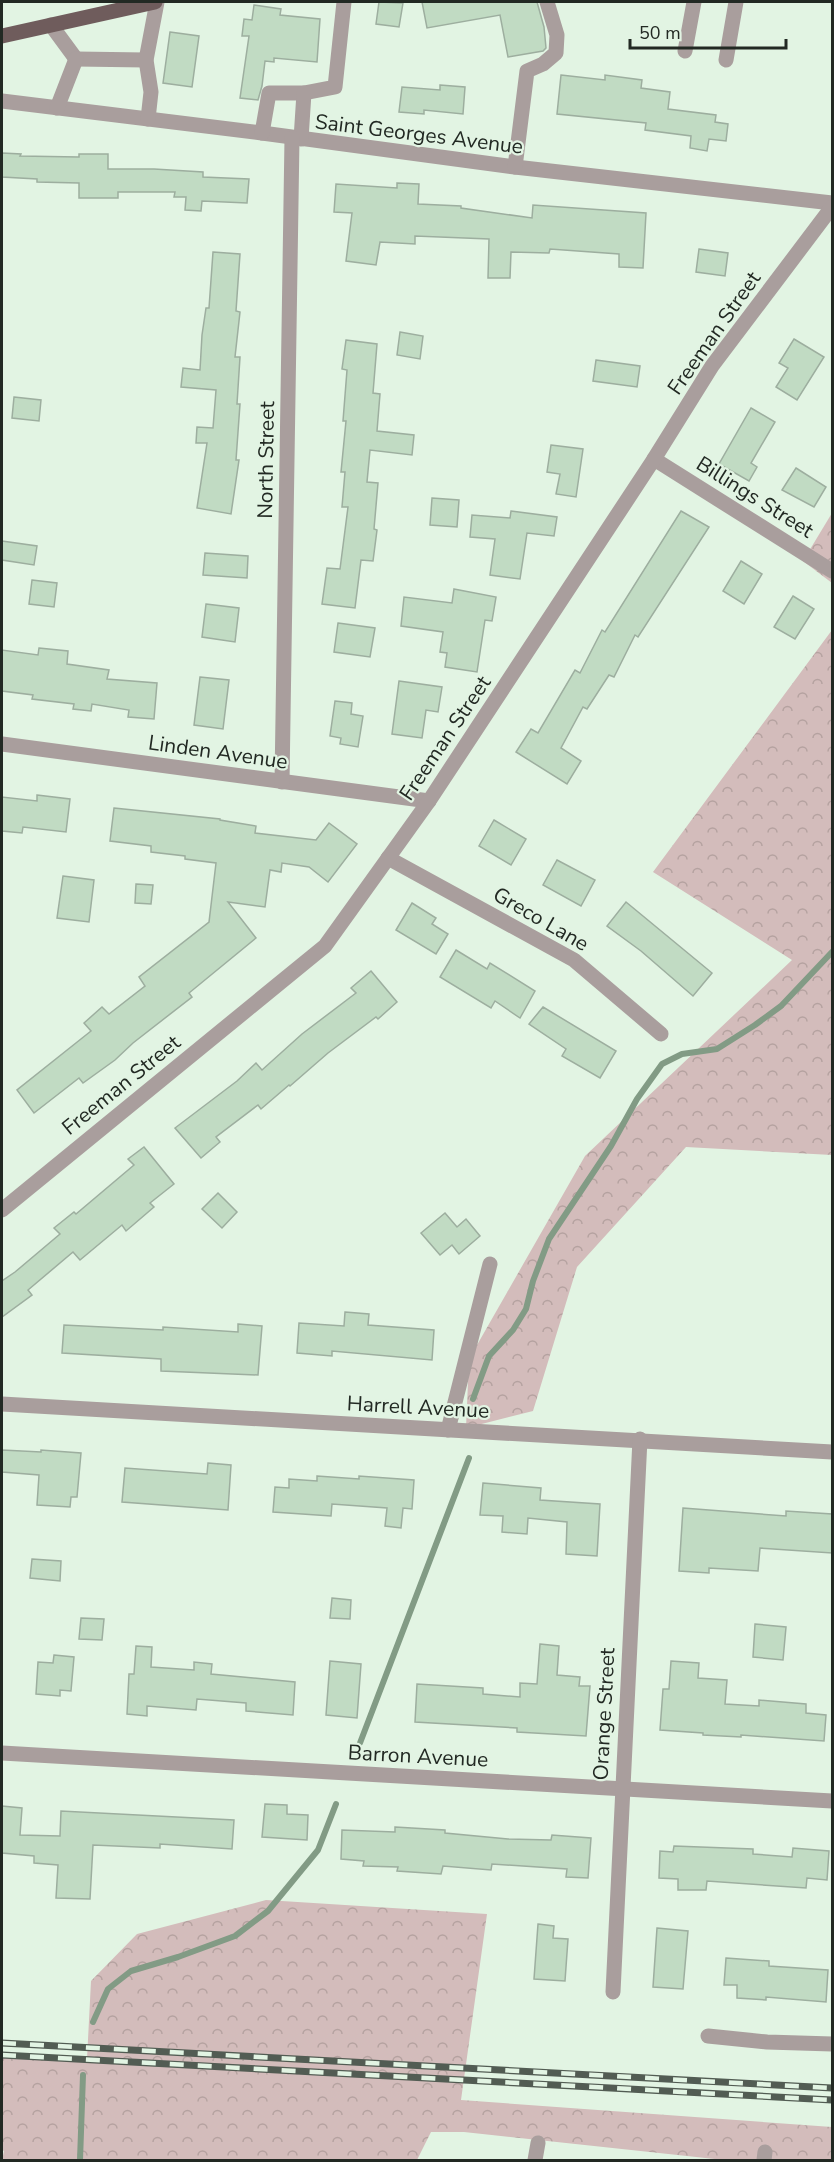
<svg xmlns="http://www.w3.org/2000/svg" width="834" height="2162" font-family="'Nunito Sans',sans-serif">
<defs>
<pattern id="forest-crowns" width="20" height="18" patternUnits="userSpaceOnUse" patternTransform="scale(1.5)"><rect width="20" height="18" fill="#d3bcbb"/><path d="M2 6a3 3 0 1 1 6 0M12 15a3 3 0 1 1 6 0" fill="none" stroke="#b5a2a0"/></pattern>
</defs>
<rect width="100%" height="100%" fill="#e2f4e3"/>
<g fill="url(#forest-crowns)">
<polygon points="832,513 832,583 803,561"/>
<polygon points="832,630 832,1155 686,1147 577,1267 533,1411 466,1428 469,1359 585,1156 792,960 653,872"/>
<polygon points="266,1900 487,1914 461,2100 832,2127 832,2160 724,2160 464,2132 431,2132 417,2160 2,2160 4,2151 2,2150 2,2052 87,2059 91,1981 137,1934"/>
</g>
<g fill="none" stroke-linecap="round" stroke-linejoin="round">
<g stroke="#829b85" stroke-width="6">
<polyline points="473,1399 489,1356 513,1330 526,1309 533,1281 549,1239 611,1146 637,1099 662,1064 682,1054 717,1049 755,1025 781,1006 832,952"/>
<polyline points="360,1743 469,1458"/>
<polyline points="93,2022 108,1989 131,1971 178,1957 235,1936 268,1911 318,1850 336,1804"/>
<polyline points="80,2160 83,2075"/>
</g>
</g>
<g fill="#c1dbc3" stroke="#9dae9f" stroke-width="1.5">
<polygon points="379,2 403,3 399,27 376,24"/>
<polygon points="422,2 537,2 544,27 546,48 543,51 508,57 500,15 427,28"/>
<polygon points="254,5 281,9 280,15 320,19 317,62 274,58 274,62 265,61 262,86 258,100 240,98 249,36 242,36 244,19 252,20"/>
<polygon points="170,32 199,36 192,87 163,83"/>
<polygon points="561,75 605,80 605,75 642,80 641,88 670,92 668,109 716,115 715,122 728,124 726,141 709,139 707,151 690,148 691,136 645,130 646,123 557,114"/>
<polygon points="440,85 465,87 463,114 424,110 424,114 399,112 402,87 440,90"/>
<polygon points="2,153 21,154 20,156 79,157 79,154 108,154 108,169 154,169 203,172 203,177 249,179 247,203 202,201 201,211 185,210 186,197 174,197 175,192 118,192 118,198 79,198 79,183 37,182 37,179 2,177"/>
<polygon points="397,183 419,184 418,204 461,206 461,208 532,218 533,205 646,213 643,268 619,267 619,254 550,249 549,253 511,252 510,278 488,278 489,239 415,236 415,244 380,242 376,265 346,261 352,213 334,212 336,184 397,188"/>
<polygon points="699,249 728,253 725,276 696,272"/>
<polygon points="213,252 240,254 236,311 240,312 235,357 240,357 237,404 240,404 236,460 239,460 231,514 197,508 207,443 196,443 197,427 213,428 216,390 181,387 183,368 200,370 202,335 206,308 209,308"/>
<polygon points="400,332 423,336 420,359 397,355"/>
<polygon points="794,339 824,357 797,400 776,387 788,368 779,363"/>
<polygon points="346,340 377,344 373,393 380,394 377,431 414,435 412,455 370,450 367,482 378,483 374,529 377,530 373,561 361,560 355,608 322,604 327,568 340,569 348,507 342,507 345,472 341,472 346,421 343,421 347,370 342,369"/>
<polygon points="596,360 640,366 637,387 593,381"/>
<polygon points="14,397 41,400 39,421 12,418"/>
<polygon points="751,408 775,422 751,463 757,467 749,481 719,464"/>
<polygon points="551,445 583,449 576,497 556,494 560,474 547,472"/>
<polygon points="796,468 826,487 814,507 782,490"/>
<polygon points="432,498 459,500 457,527 430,525"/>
<polygon points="511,511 557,517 554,536 527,533 520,579 490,575 495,539 470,537 472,515 510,518"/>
<polygon points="681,511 709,527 638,637 635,635 614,677 609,675 587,709 583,707 561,748 581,761 567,784 516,752 531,729 538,733 575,670 580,673 602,630 605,632"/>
<polygon points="2,541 37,546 34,565 2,560"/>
<polygon points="205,553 248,556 247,578 203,575"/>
<polygon points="741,561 762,574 744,604 723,591"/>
<polygon points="32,580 57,583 54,607 29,604"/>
<polygon points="454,589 496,597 492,621 485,620 477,672 445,667 447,653 440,652 443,632 401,626 404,597 452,603"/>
<polygon points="793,596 814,609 795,639 774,627"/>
<polygon points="206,604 239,608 235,642 202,637"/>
<polygon points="338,623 375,628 370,657 334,652"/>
<polygon points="39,648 68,651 67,664 109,670 107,679 157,683 154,719 128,717 129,710 92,704 91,711 73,709 74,704 32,699 33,695 2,691 2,650 38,655"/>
<polygon points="200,677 229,680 223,729 194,725"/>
<polygon points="399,681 442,687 438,712 426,710 422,738 392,734"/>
<polygon points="335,701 352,703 351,714 363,716 358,747 340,744 341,738 330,736"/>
<polygon points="37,795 70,799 66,832 23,827 22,833 2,831 2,797 37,801"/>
<polygon points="114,808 220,819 220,820 256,826 255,833 316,840 329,823 357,844 328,882 309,867 282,863 281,872 270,870 265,907 228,902 256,938 189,993 192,997 133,1043 115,1060 83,1083 79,1078 34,1113 17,1090 91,1031 84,1023 102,1007 109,1014 145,986 139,977 209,922 216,863 185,859 185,856 151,852 151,846 110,841"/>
<polygon points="494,820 526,839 511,865 479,846"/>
<polygon points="557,860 595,880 581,906 543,885"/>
<polygon points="63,876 94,880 89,922 57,918"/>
<polygon points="136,884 153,885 151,904 135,903"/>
<polygon points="626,902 712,973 693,996 641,951 607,926"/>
<polygon points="412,903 436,918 432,924 448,934 436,954 396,930"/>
<polygon points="456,950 487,969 490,963 535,991 520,1018 495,1001 491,1008 440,977"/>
<polygon points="371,971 397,1002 378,1019 376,1017 328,1053 290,1086 289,1085 261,1109 258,1105 216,1137 220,1142 201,1158 175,1128 237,1081 256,1063 262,1070 302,1034 356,993 351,988"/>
<polygon points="543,1007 616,1051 600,1078 562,1056 566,1049 529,1024"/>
<polygon points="144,1147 174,1184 150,1203 154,1207 126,1231 122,1225 80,1260 73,1252 28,1290 32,1295 2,1317 2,1281 15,1272 60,1234 54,1228 74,1212 76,1214 134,1165 128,1159"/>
<polygon points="218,1193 237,1212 222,1228 202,1209"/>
<polygon points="445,1213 457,1227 466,1219 480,1236 459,1254 452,1245 440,1255 421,1233"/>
<polygon points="345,1312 369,1314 368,1325 434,1330 432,1360 332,1351 332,1356 297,1353 299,1323 344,1326"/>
<polygon points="238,1324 262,1326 258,1375 161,1371 161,1359 62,1353 64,1325 163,1330 163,1327 238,1332"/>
<polygon points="2,1450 41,1452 41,1450 81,1453 77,1497 71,1497 70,1507 37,1505 39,1475 2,1472"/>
<polygon points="208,1463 231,1465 228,1510 122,1502 125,1468 207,1474"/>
<polygon points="317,1476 359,1479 359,1476 414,1480 412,1509 403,1508 401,1528 385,1526 387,1508 332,1504 331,1516 273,1512 275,1487 289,1488 289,1479 317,1481"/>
<polygon points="483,1483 541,1488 540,1500 600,1504 597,1556 566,1554 567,1522 528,1518 527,1534 502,1532 503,1516 480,1515"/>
<polygon points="683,1508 786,1516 786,1511 832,1514 832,1553 760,1548 758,1571 709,1568 709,1573 679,1571"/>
<polygon points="32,1559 61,1561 60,1581 30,1578"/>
<polygon points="332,1598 351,1600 350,1619 330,1618"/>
<polygon points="81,1618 104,1619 102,1640 79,1639"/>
<polygon points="755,1624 786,1627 783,1660 753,1657"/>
<polygon points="540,1644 559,1646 557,1675 580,1677 579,1686 590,1686 586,1736 517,1732 517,1728 415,1722 417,1684 483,1688 483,1694 520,1697 520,1683 537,1684"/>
<polygon points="136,1646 152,1647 151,1667 194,1670 194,1662 212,1664 211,1674 295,1682 293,1715 246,1711 246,1703 197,1699 196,1710 147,1706 147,1716 127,1714 129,1674 134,1674"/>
<polygon points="54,1655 74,1657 71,1691 60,1690 60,1696 36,1694 38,1662 53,1663"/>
<polygon points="330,1661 361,1664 357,1718 326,1715"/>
<polygon points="671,1661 699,1663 698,1678 727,1680 725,1704 759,1706 759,1700 806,1704 806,1713 826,1715 824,1741 741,1735 741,1737 703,1735 703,1733 660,1730 663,1689 669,1689"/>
<polygon points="265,1804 287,1805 287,1814 308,1815 307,1840 262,1837"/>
<polygon points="2,1806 22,1808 20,1835 60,1836 61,1811 234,1820 232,1849 160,1844 160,1848 93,1845 90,1899 56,1898 58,1865 34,1863 34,1856 2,1853"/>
<polygon points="395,1827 445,1830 445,1833 508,1839 551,1840 552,1835 591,1838 588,1878 566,1877 567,1869 492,1864 491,1870 443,1866 441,1874 397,1871 398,1867 363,1866 364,1861 341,1859 342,1830 395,1832"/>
<polygon points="674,1846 753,1849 753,1854 792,1857 793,1848 829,1851 827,1880 807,1878 806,1888 707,1881 706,1890 678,1890 678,1879 659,1878 660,1851 673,1852"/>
<polygon points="538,1924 554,1926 553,1938 568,1939 565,1981 534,1979"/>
<polygon points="657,1928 688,1931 683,1989 653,1987"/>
<polygon points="726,1958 769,1961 769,1966 828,1970 826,2002 766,1997 766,2000 737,1998 737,1985 724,1985"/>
</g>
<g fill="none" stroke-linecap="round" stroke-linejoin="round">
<g stroke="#a99e9d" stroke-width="15">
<polyline points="51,25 76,59"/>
<polyline points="685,51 694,2"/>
<polyline points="76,59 146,60"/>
<polyline points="726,60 736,2"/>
<polyline points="2,101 262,133 515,167 832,203"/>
<polyline points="57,108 76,59"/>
<polyline points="148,119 151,92 146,60 157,2"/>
<polyline points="262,133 269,93 304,93"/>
<polyline points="301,139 304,93 335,87 344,2"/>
<polyline points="515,167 527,71 543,64 556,53 557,35 547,2"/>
<polyline points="654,459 832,571"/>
<polyline points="2,744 429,801"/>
<polyline points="282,782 292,138"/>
<polyline points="388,858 574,960 661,1034"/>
<polyline points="2,1210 325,946 429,801 654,459 712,366 832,207"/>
<polyline points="2,1404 832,1452"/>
<polyline points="448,1430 490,1264"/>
<polyline points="2,1753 832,1801"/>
<polyline points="613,1992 640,1439"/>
<polyline points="708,2036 767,2042 832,2044"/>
<polyline points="535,2160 538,2143"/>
<polyline points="764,2160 765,2152"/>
</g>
<polyline stroke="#6f5c5c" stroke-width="15" points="2,36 155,2"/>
<g stroke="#525c53" stroke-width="7">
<g id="rail">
<polyline points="2,2043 832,2088"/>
<polyline points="2,2055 832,2100"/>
</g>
</g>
<use href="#rail" stroke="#e2f4e3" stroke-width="4.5" stroke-dasharray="14" stroke-linecap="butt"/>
</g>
<g text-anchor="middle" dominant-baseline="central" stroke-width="4.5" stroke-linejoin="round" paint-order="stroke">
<g font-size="21" fill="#222923" stroke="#e2f4e3">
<text transform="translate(419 134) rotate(7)">Saint Georges Avenue</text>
<text transform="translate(714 333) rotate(-55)">Freeman Street</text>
<text transform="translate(266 460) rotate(-89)">North Street</text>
<text transform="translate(755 497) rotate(32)">Billings Street</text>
<text transform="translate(445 738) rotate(-56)">Freeman Street</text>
<text transform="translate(218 752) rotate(8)">Linden Avenue</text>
<text transform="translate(541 919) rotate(30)">Greco Lane</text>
<text transform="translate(121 1085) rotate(-39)">Freeman Street</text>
<text transform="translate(418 1407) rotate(3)">Harrell Avenue</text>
<text transform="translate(604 1714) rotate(-87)">Orange Street</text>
<text transform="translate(418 1756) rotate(3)">Barron Avenue</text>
</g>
</g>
<rect width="834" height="2162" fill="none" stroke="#222923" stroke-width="6"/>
<path d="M630 39v9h156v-9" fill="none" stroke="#222923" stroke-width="3"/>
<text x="639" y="39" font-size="18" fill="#222923" stroke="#e2f4e3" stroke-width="4.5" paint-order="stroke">50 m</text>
</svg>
